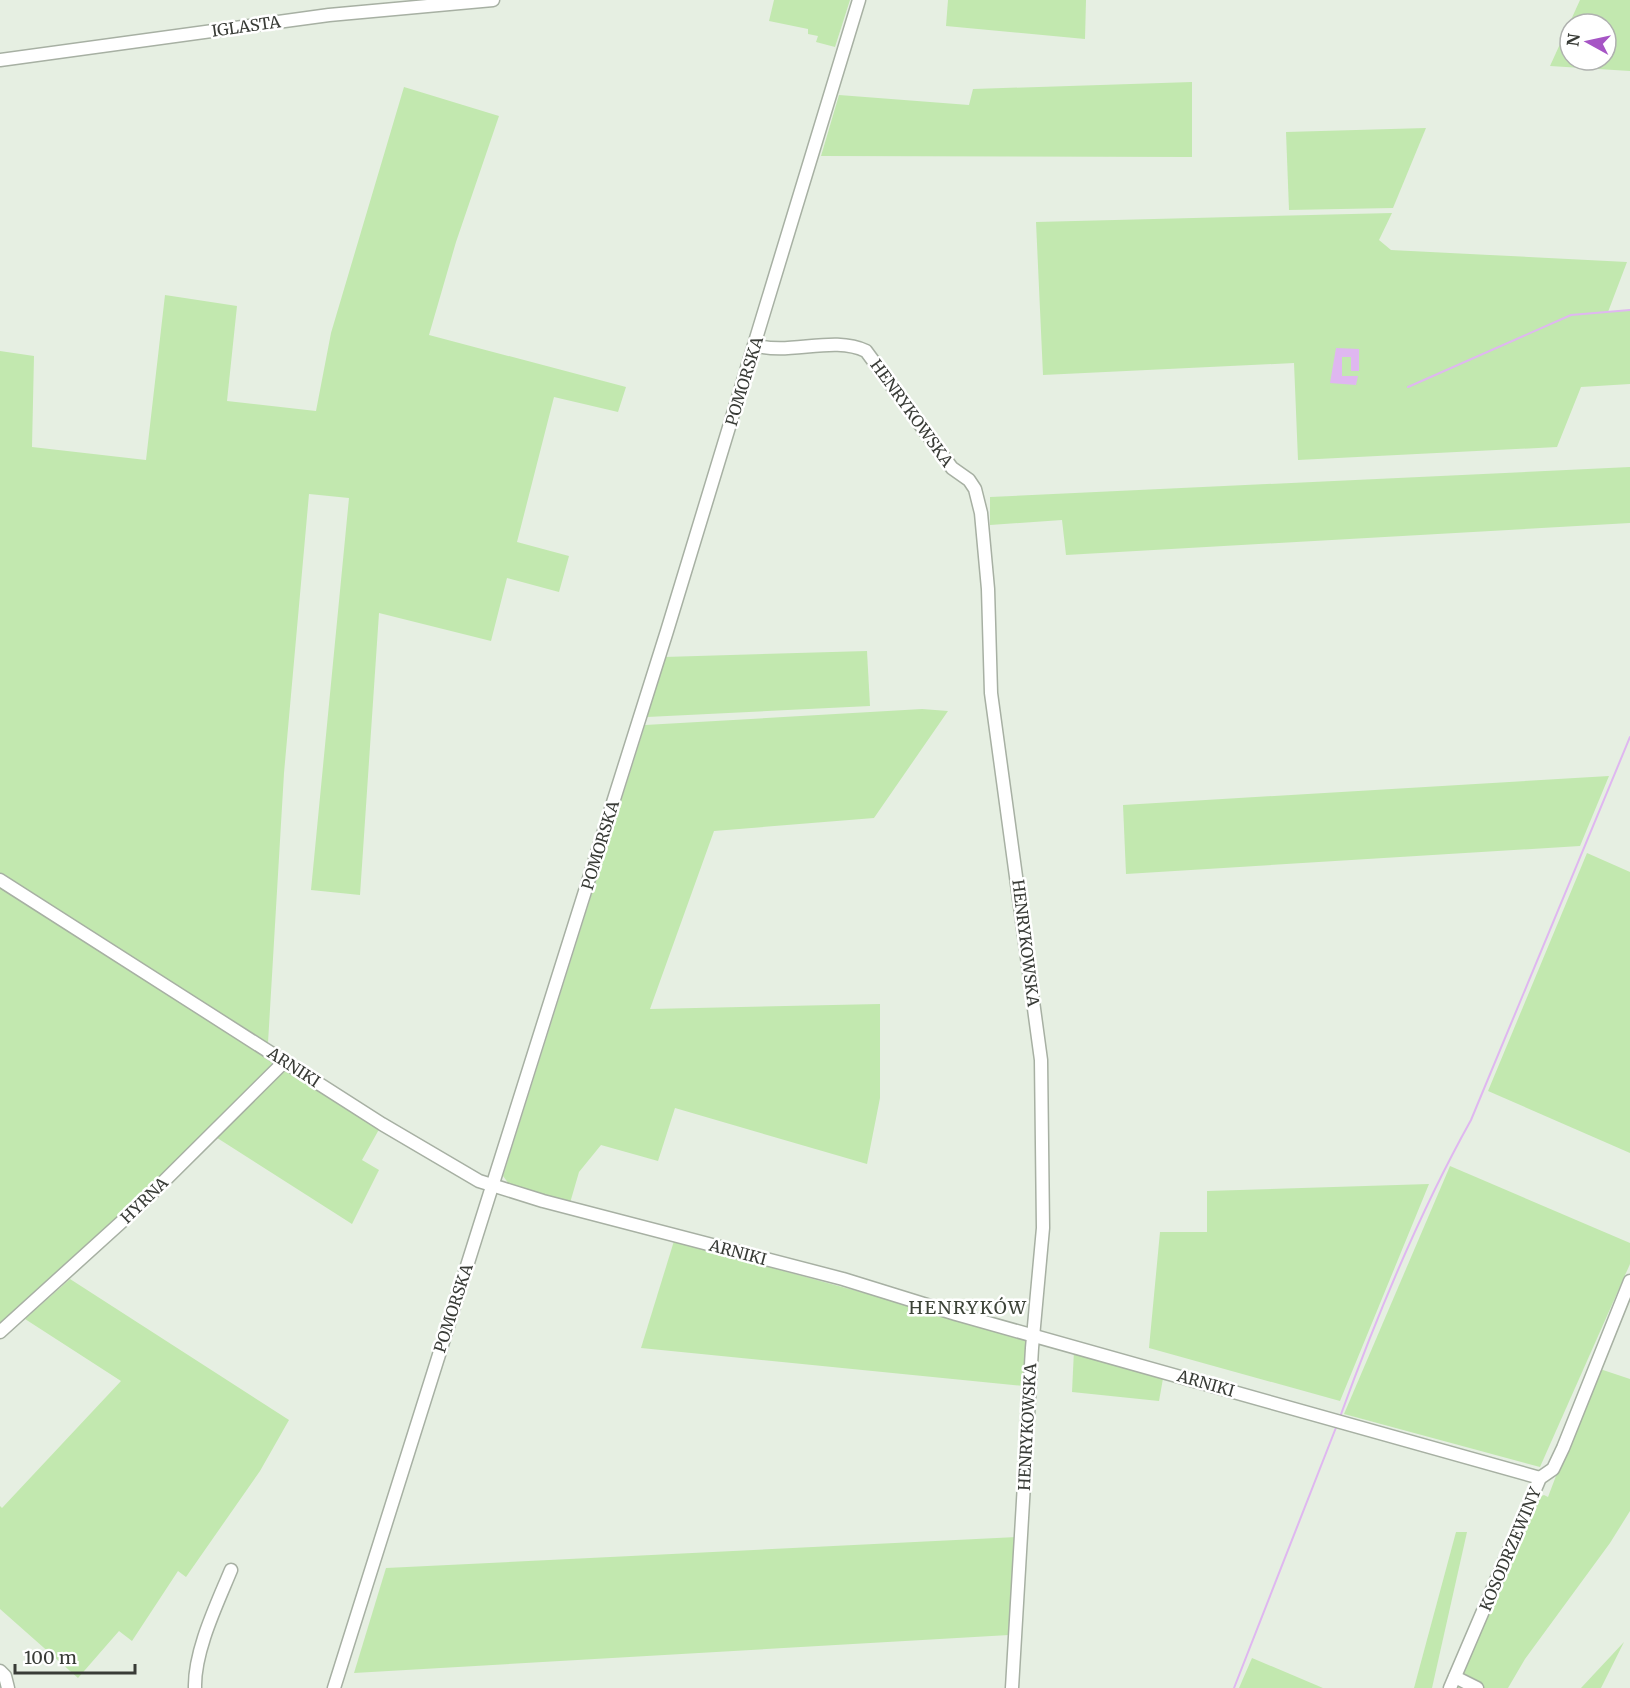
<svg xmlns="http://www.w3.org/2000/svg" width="1630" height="1688" font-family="Merriweather,serif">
<rect width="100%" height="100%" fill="#e6efe2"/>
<g fill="#c2e8af" fill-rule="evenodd">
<polygon points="774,0 850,0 835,47 816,42 818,36 808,34 808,29 769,21"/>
<polygon points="948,0 1086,0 1085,39 946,26"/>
<path d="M1580,0H1630V71L1550,66ZM1570,24H1606V60H1570Z"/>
<polygon points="1192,82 1192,157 821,156 839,95 969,105 973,89"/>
<polygon points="404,87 499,116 456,242 429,335 626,387 618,412 554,397 517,542 569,556 559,592 507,578 491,641 379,613 360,895 311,890 349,498 309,494 284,773 268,1043 234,1021 233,1027 382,1124 362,1160 379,1170 352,1224 211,1134 0,1325 0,351 34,356 32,447 146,460 165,295 237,306 227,401 316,411 331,333"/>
<polygon points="1426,128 1393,208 1289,210 1286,132"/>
<polygon points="1392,213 1379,240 1391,250 1627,262 1608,312 1630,310 1630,384 1581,387 1557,447 1298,460 1294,363 1043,375 1036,222"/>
<polygon points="1630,467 1630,523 1066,555 1062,520 990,525 990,497"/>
<polygon points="867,651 870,706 647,717 664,657"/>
<polygon points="922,709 948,711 874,818 714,831 650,1009 880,1004 880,1098 867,1164 675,1108 658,1161 601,1145 579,1172 570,1203 509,1184 503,1176 645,725"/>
<polygon points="1609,776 1580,846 1126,874 1123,805"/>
<polygon points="1587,853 1630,872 1630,1153 1488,1091"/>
<polygon points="1450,1166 1630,1243 1630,1264 1540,1467 1344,1414"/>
<polygon points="1429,1184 1340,1401 1149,1348 1160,1232 1207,1232 1207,1191"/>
<polygon points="674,1241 1025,1337 1028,1344 1024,1386 641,1348"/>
<polygon points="70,1279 289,1420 260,1471 186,1577 178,1571 132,1641 119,1631 78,1678 0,1609 0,1506 2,1508 121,1381 25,1319"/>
<polygon points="1074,1350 1164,1373 1159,1401 1072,1392"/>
<polygon points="1597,1368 1630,1379 1630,1511 1610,1543 1525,1659 1508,1688 1451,1688 1530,1501 1544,1495 1548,1497"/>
<polygon points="1456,1532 1467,1532 1432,1688 1414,1688"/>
<polygon points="1017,1537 1009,1635 354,1673 386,1568"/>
<polygon points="1624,1642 1601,1688 1581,1688"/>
<polygon points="1252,1658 1323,1688 1239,1688"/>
</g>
<polygon fill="#dfb7f0" points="1336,348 1359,349 1359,371 1351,371 1351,357 1342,357 1342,376 1358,376 1356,385 1330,383"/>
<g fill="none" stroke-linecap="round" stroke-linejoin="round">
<g stroke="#dfb7f0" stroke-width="2">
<polyline points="1408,387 1571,315 1630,310"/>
<path d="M1340,1417C1377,1315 1418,1215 1471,1120L1630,737"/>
<polyline points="1234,1688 1337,1425"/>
</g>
<g stroke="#a7b0a3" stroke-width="15">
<g id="minor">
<polyline points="0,60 329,15 493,0"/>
<path d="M755,345C789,356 833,335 866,351L952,468L969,480L975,489L981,513L988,589L991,693L1041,1060L1043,1228L1032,1348L1012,1688"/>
<polyline points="0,880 382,1124 479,1181 543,1201 843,1279 956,1314 1540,1478"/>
<polyline points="0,1332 138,1207 284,1062"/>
<polyline points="0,1671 5,1676 8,1688"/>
<polyline points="1455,1677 1477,1688"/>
<path d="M195,1688C194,1651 217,1604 231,1570"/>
<polyline points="334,1688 667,631 859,0"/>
<polyline points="1450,1688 1540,1478 1553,1469 1563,1448 1630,1281"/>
</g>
</g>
<use href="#minor" stroke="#fff" stroke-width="12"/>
</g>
<g text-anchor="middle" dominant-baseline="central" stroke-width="5" stroke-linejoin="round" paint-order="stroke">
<g font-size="16" fill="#383b36" stroke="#fff">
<text transform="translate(246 26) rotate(-8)">IGLASTA</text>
<text transform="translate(744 381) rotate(-73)">POMORSKA</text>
<text transform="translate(912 413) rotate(54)">HENRYKOWSKA</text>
<text transform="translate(600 845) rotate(-73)">POMORSKA</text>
<text transform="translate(1026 943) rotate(83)">HENRYKOWSKA</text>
<text transform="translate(294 1067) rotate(33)">ARNIKI</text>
<text transform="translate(144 1200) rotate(-44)">HYRNA</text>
<text transform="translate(738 1252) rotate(15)">ARNIKI</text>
<text transform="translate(453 1308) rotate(-72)">POMORSKA</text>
<text transform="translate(1206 1383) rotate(16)">ARNIKI</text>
<text transform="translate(1027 1427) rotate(-87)">HENRYKOWSKA</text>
<text transform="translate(1510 1549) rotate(-67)">KOSODRZEWINY</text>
</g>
<g font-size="18" letter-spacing="1.5" fill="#3c4338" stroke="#fff">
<text x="968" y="1307">HENRYKÓW</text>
</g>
</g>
<g transform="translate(1588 42) rotate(278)"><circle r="28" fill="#ffffff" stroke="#afb1af" stroke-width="1.5"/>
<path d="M0-4.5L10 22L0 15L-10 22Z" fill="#a655c5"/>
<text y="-9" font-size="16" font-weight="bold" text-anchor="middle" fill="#383b36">N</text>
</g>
<path d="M15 1664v9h120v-9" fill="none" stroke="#383b36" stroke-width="3"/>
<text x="24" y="1664" font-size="18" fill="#383b36" stroke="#ffffff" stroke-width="4.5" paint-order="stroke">100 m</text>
</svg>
